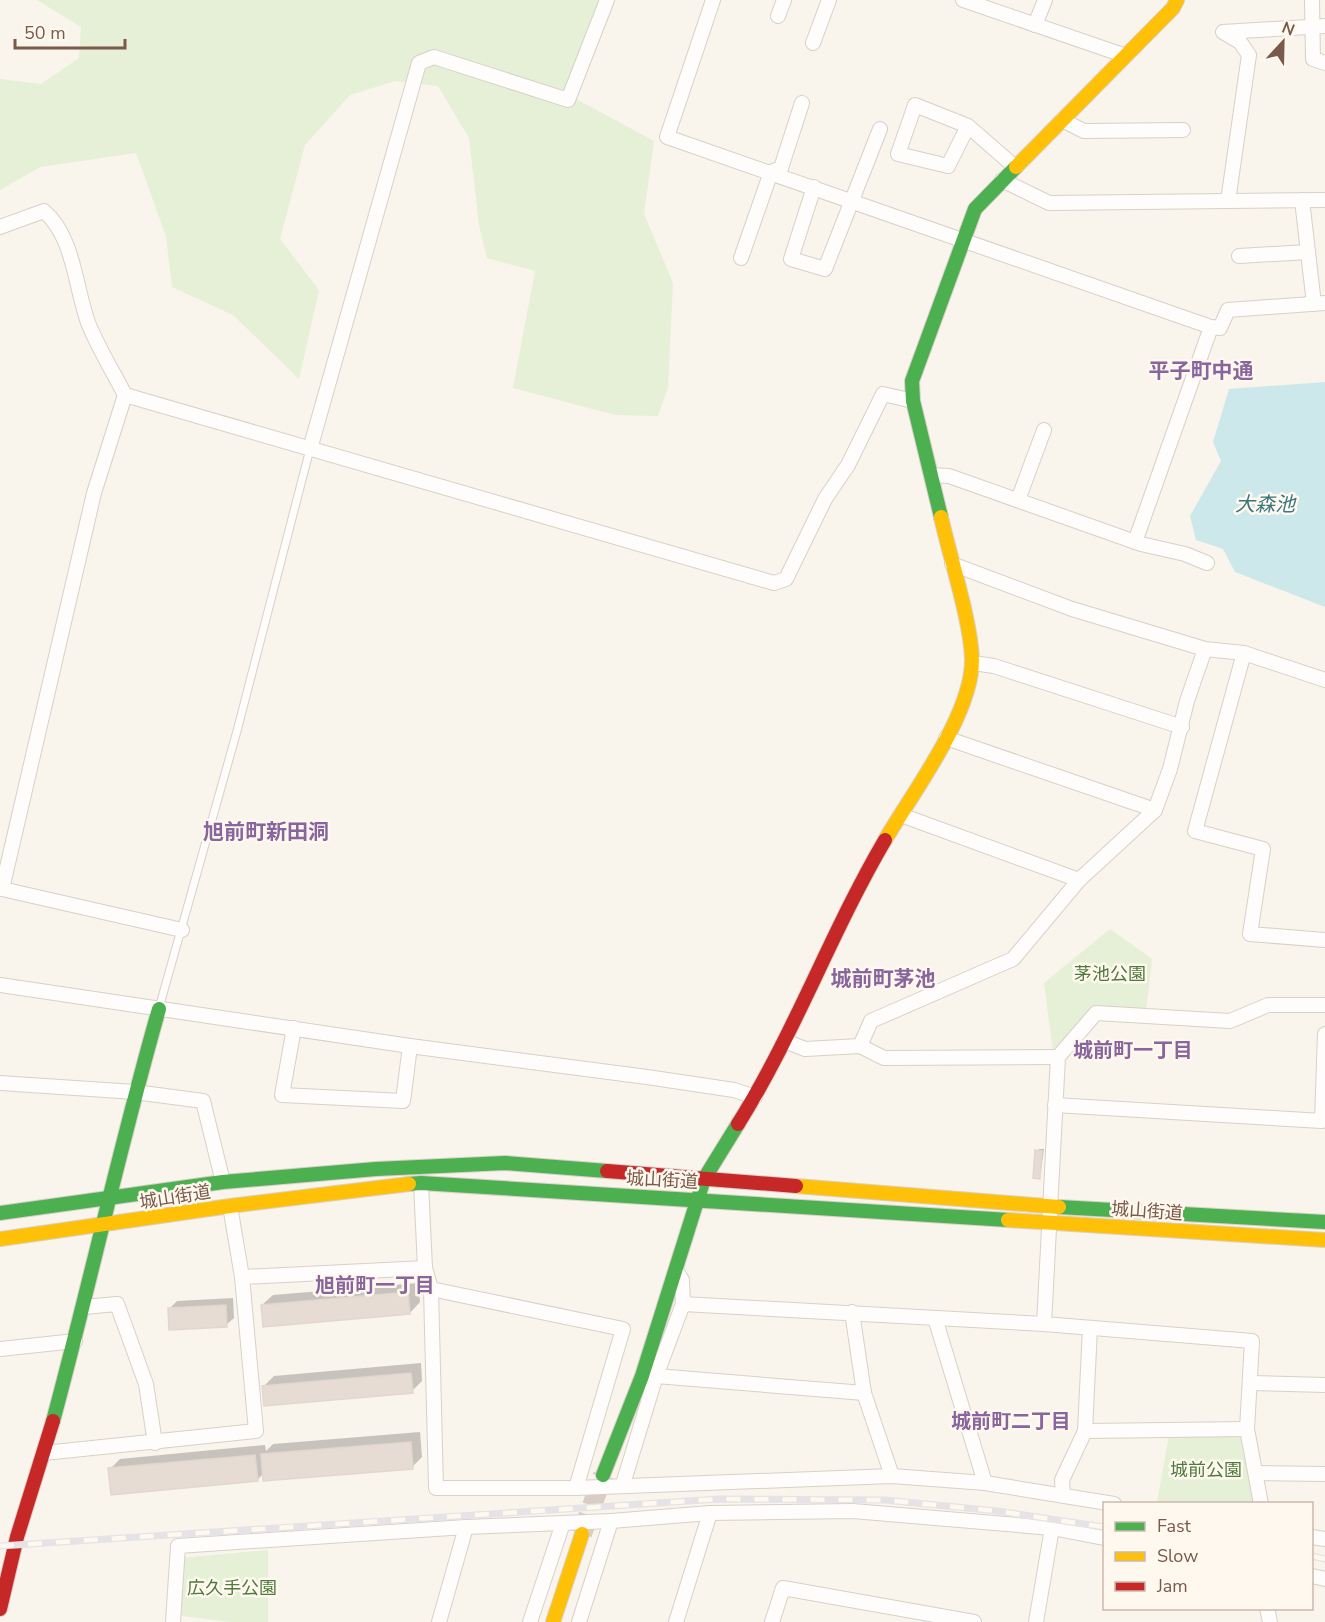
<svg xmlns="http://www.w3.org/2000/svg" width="1325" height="1622" font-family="'Nunito Sans','Noto Sans JP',sans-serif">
<rect width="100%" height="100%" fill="#f9f4ec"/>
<g fill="#e5f0d6">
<polygon points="37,0 606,0 576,99 654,141 644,214 673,283 668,388 658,416 615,415 513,388 535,271 487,258 479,225 469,138 438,86 395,81 350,95 305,145 280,239 319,290 299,379 233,315 172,287 166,236 136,153 40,167 0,190 0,79 41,84 79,58 81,27"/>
<polygon points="1110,929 1152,959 1146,1012 1092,1010 1053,1052 1044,983"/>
<polygon points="1169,1435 1243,1437 1256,1503 1157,1502"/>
<polygon points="268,1550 268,1622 231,1622 182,1616 182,1558"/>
</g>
<polygon fill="#cde8ea" points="1325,382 1325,607 1235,572 1223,549 1196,540 1190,516 1221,461 1213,442 1229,389"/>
<g fill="#0003">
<polygon points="1039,1149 1044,1149 1040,1177 1037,1151"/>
<polygon points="418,1283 420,1302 410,1313 262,1305 273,1295"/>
<polygon points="233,1298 234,1318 226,1325 170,1308 177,1301"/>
<polygon points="421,1363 422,1381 412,1391 264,1386 274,1376"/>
<polygon points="420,1432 422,1457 412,1467 264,1473 257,1480 110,1469 120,1459 265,1445 266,1451 273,1444"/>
</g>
<g fill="#e6dcd3" stroke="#e2d7ce" stroke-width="1.5">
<polygon points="1035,1150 1042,1151 1040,1179 1033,1178"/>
<polygon points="408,1292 410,1314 263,1327 261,1305"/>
<polygon points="226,1305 227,1327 169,1330 168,1308"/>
<polygon points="411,1373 413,1393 264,1406 262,1386"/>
<polygon points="411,1442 413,1469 263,1481 261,1454"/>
<polygon points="255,1455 258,1481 111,1495 108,1468"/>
</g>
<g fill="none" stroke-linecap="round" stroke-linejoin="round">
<polyline stroke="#d9cec3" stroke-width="20" stroke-dasharray="20 10" stroke-linecap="butt" points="582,1534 603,1475"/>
<g stroke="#d8d0c9" stroke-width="9">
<polyline id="lane" points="159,1008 237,731 310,449"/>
</g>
<g stroke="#d8d0c9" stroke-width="16">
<g id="street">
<polyline points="713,0 667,137 1211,327 1220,328 1228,310 1325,303"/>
<polyline points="963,0 1126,56"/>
<polyline points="1312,0 1313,59 1325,63"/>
<polyline points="778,16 784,0"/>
<polyline points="1035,25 1045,0"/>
<polyline points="813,43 829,0"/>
<polyline points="1062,120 1084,131 1183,130"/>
<polyline points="968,126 948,166 898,154 915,105 968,126 1015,167"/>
<polyline points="1002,180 1049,203 1325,200"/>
<polyline points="814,187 791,259 825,269 880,129"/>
<polyline points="1302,200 1314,304"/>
<polyline points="1228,201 1249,55 1240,42 1223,32 1325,26"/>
<path d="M0,227L44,211C75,238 75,289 89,325C99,349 113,372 125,395L774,583L786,579L825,499L848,465L883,394L913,401"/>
<polyline points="1239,256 1308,252"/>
<polyline points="741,258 771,172 781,168 802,103"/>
<polyline points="125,395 94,493 2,889 182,930"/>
<polyline points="310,449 419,63 434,57 568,100 607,0"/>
<polyline points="931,475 949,476 1141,544 1185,554 1207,563"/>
<polyline points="1018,500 1044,430"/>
<polyline points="1135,542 1211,327"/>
<polyline points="952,564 1072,609 1205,649 1244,653 1325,680"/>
<polyline points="1244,653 1195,831 1263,849 1250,934 1325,940"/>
<polyline points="973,663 994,666 1182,727"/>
<polyline points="946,738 1155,810"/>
<polyline points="901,815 1079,880"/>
<polyline points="0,985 410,1046 647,1077 734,1090 755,1097"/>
<polyline points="294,1028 282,1095 403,1101 410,1046"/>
<polyline points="785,1041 805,1049 860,1046 884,1058 1058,1057"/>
<polyline points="860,1046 871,1021 1013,959 1079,880 1155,810 1170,769 1187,701 1205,649"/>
<polyline points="0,1083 135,1092 203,1101 223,1182"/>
<polyline points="1055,1105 1322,1121 1325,1034"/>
<polyline points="421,1183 425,1268 431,1289 436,1488 576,1488 892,1476 985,1483 1114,1504"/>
<polyline points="242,1277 425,1268"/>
<polyline points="431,1289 623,1329 576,1488"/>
<polyline points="683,1304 1044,1324 1252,1341 1247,1429 1261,1504"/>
<polyline points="84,1307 117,1304 146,1384 155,1443"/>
<polyline points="852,1312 864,1393 892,1476"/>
<polyline points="935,1318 985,1483"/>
<polyline points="1044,1324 1058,1057 1096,1013 1230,1021 1268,1005 1325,1005"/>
<polyline points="0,1349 75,1341"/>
<polyline points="656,1376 864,1393"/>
<polyline points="1250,1383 1325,1385"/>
<polyline points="1085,1431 1247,1429"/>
<polyline points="44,1453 256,1431 242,1277 230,1206"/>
<polyline points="1257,1473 1325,1474"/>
<polyline points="623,1484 656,1376 683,1304 682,1280 677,1272"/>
<polyline points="1063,1495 1062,1480 1085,1431 1090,1328"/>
<polyline points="1312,1537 1325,1539"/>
<polyline points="1312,1576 1325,1579"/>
<polyline points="1267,1608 1270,1622"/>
<polyline points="173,1622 178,1546 466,1527 611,1521 710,1513 853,1511 1052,1528 1104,1538"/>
<polyline points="439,1622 466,1527"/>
<polyline points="530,1622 563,1523"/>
<polyline points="579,1622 611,1521"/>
<polyline points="676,1622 710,1513"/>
<polyline points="772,1622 783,1588 974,1622"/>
<polyline points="1036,1622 1052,1528"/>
</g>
</g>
<g stroke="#d9d0c8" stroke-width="16">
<g id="fast">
<polyline points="941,517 913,401 912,381 975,209 1016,167"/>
<polyline points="409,1184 421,1183 1008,1220"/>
<polyline points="1059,1207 1325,1222"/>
<polyline points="0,1213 223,1182 376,1169 505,1163 607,1171"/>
<path d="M53,1421C90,1284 120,1145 159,1009"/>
<polyline points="603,1475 642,1376 704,1179 738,1124"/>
</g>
</g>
<g stroke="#d9d0c8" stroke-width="16">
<g id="slow">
<polyline points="1016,167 1173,8 1177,0"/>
<path d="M885,840C913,792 972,715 972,660C971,621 950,558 941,517"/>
<polyline points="796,1186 1059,1207"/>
<polyline points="1008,1220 1325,1240"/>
<polyline points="0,1239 230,1206 409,1184"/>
<polyline points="553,1622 582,1534"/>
</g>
</g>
<g stroke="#d9d0c8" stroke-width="16">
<g id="jam">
<path d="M738,1124C795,1033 831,932 885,840"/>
<polyline points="607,1171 796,1186"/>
<polyline points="0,1609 17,1537 53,1421"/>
</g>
</g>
<use href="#lane" stroke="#fefdfc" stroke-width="7"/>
<use href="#street" stroke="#fefdfc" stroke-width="14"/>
<use href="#fast" stroke="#4caf50" stroke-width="14"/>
<use href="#slow" stroke="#ffc107" stroke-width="14"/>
<use href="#jam" stroke="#c62828" stroke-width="14"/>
<g stroke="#e5e3e5" stroke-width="7">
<g id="rail">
<polyline points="0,1546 719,1499 885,1500 997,1511 1104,1527"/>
<polyline points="1312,1556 1325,1559"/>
</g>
</g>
<use href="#rail" stroke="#fff8ef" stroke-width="4.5" stroke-dasharray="14" stroke-linecap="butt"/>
</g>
<g text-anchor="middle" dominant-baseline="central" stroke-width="5" stroke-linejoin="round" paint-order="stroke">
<g font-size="18" fill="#507a3d" stroke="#fff8ef">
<text x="1110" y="974">茅池公園</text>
<text x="1206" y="1470">城前公園</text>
<text x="232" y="1588">広久手公園</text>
</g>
<g font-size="18" fill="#7a5a49" stroke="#fff8ef">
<text transform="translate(662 1180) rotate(3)">城山街道</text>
<text transform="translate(175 1197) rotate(-9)">城山街道</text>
<text transform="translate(1147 1211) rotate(4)">城山街道</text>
</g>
<g font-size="20" font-style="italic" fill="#3b767f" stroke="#fff8ef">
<text x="1265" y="504">大森池</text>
</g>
<g font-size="20" font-weight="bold" fill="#89659d" stroke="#fff8ef">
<text x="1133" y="1050">城前町一丁目</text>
<text x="375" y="1285">旭前町一丁目</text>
<text x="1011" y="1421">城前町二丁目</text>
</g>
<g font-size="21" font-weight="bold" fill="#89659d" stroke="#fff8ef">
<text x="1201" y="371">平子町中通</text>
<text x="266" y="832">旭前町新田洞</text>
<text x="883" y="979">城前町茅池</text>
</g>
</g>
<rect x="1103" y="1502" width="210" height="108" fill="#fff8ef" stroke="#cab9ad" stroke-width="1.5"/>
<rect x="1115" y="1522" width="30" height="9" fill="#4caf50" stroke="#cab9ad" stroke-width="1.5"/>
<text x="1157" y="1532" font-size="18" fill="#7a5a49">Fast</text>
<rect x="1115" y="1552" width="30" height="9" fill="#ffc107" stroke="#cab9ad" stroke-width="1.5"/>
<text x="1157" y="1562" font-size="18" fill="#7a5a49">Slow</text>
<rect x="1115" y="1582" width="30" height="9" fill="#c62828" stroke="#cab9ad" stroke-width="1.5"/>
<text x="1157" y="1592" font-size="18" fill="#7a5a49">Jam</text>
<g transform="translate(1283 42) rotate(22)" stroke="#fff8ef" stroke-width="4.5" paint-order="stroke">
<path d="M0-4.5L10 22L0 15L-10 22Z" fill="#7a5a49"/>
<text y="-9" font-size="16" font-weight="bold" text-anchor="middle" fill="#7a5a49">N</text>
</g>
<path d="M15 39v9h110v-9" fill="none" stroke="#7a5a49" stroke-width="3"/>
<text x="24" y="39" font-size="18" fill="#7a5a49" stroke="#fff8ef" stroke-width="4.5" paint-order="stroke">50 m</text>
</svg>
